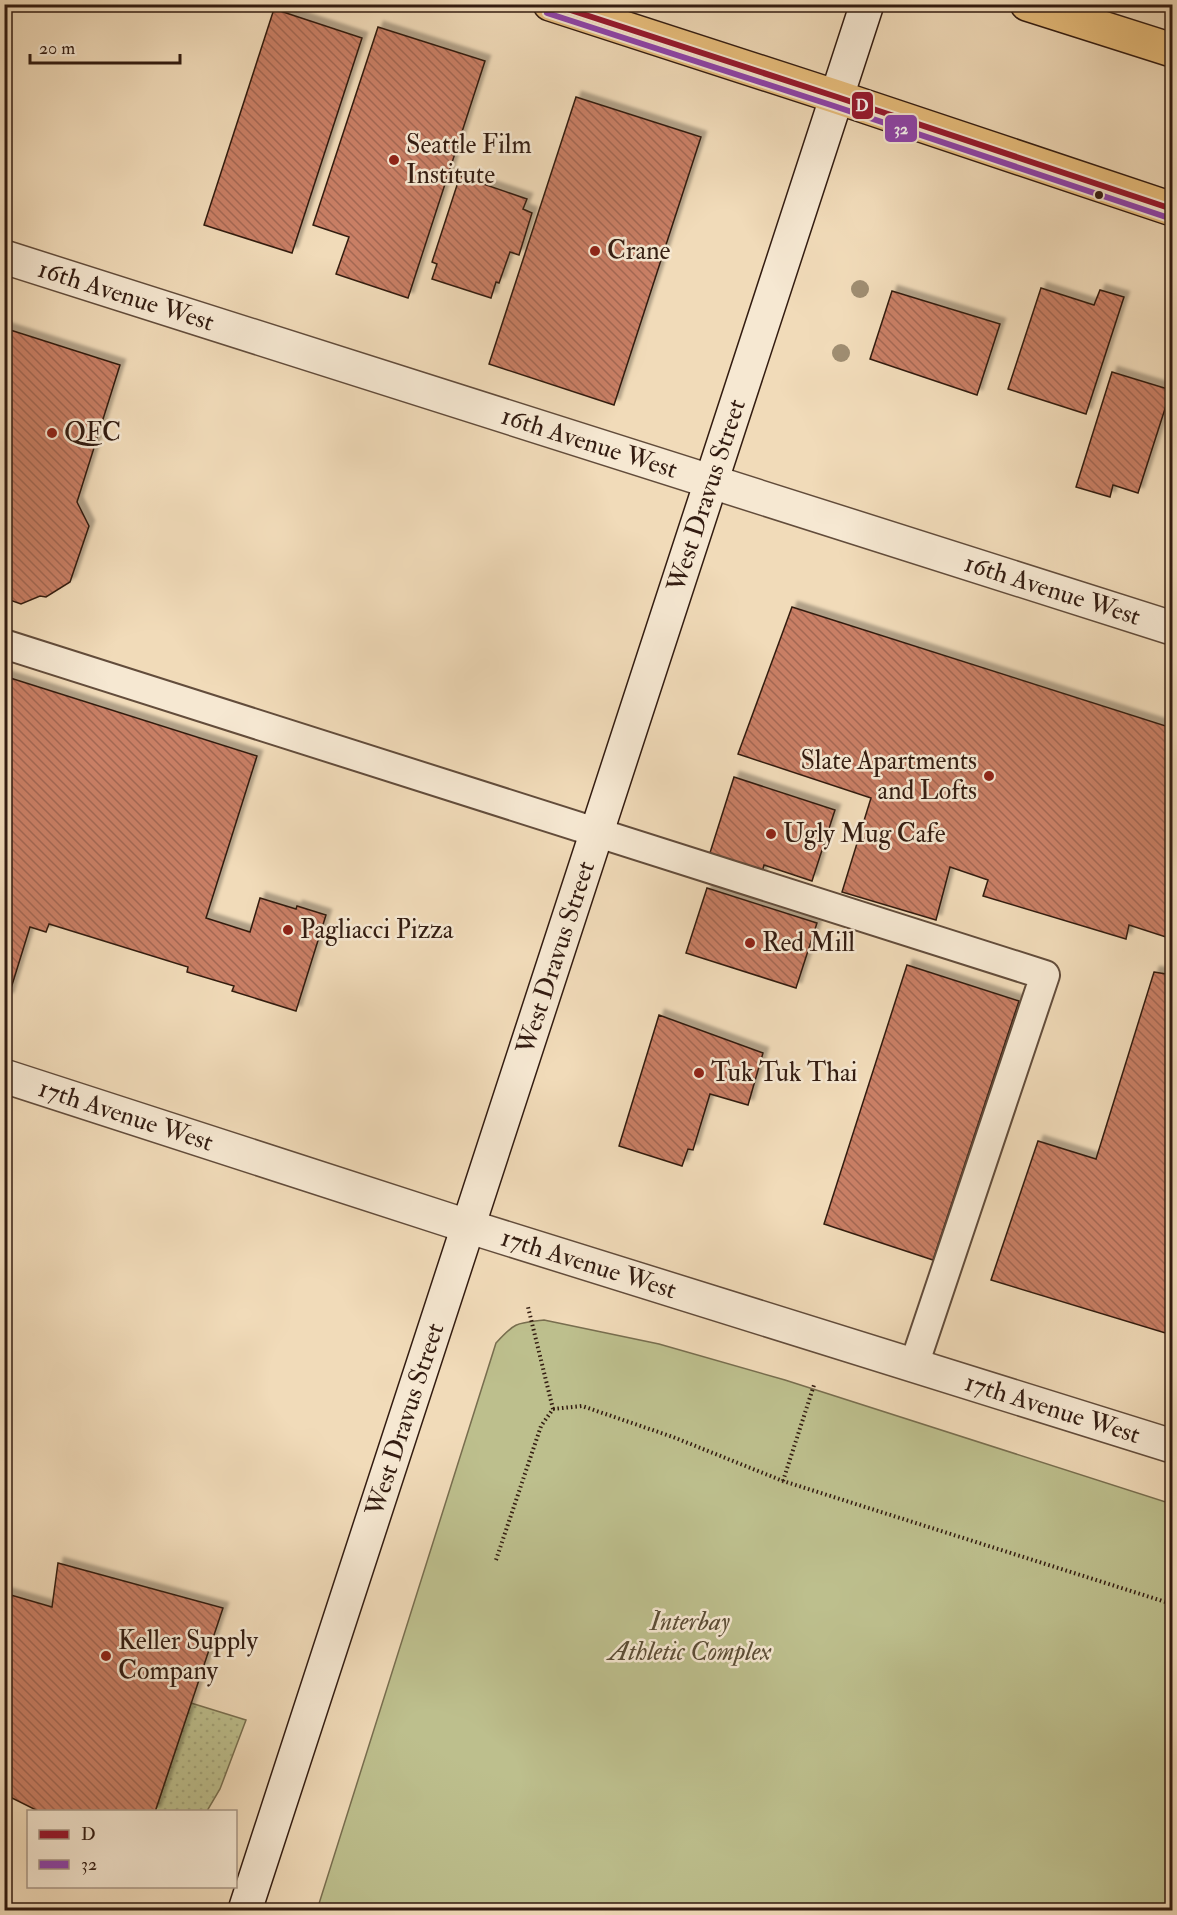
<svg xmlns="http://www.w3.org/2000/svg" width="1177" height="1915" font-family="'IM FELL Double Pica',serif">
<defs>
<pattern id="grass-dots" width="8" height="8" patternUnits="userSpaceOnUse" patternTransform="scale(1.5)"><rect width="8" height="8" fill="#bdbf8d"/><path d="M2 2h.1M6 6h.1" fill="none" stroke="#a3a479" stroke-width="1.8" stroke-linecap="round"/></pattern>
<pattern id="building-back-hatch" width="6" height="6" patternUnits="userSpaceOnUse" patternTransform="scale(1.5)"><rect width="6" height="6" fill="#c97f65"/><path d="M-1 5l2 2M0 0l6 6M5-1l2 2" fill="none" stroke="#a46752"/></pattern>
<filter id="shadow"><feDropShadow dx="5.5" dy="-5.5" stdDeviation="1.5" flood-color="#0004"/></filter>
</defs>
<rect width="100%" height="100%" fill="#f1dbb9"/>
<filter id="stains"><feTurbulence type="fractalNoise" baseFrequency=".00333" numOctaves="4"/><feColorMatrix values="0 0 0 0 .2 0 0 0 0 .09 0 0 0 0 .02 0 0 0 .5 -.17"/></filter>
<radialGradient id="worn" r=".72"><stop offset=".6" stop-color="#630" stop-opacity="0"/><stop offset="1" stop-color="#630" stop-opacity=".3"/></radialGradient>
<polygon fill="url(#grass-dots)" stroke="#786e4f" stroke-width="1.5" points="191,1703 246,1720 220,1789 207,1811 155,1812"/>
<path fill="#bdbf8d" stroke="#786e4f" stroke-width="1.5" d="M544,1320L659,1344L785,1380L1172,1504V1910H317L496,1343C515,1322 517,1323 544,1320Z"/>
<g fill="url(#building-back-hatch)" stroke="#331c11" stroke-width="1.5" filter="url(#shadow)">
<polygon points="274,9 362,38 292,253 204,225"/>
<polygon points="378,27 485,61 408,298 336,274 349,237 313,225"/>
<polygon points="576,97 701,137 614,405 489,364"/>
<polygon points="460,176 527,199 523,209 532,213 519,255 510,252 499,283 496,282 491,298 432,279 437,264 432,262"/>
<polygon points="1041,288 1094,305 1100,290 1124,297 1086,414 1008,389"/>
<polygon points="892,291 1000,324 977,395 870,359"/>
<polygon points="4,328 120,365 77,502 89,526 70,582 46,597 40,596 21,604 4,598"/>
<polygon points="1112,372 1171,390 1138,493 1113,485 1110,497 1076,487"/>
<polygon points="792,607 1172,728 1172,939 1129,925 1126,939 983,896 988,880 950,867 936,920 842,892 871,798 738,754"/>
<polygon points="4,676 257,756 206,918 250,932 260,898 296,909 297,906 326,915 296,1011 232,991 234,986 187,972 188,967 49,924 46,932 30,927 8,998 4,997"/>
<polygon points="734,777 835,810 812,881 764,865 761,876 708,859"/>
<polygon points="707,888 817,923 796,988 686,953"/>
<polygon points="907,965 1019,1001 933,1260 824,1224"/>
<polygon points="1154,972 1172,975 1172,1335 991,1280 1038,1141 1096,1159"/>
<polygon points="659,1015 763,1053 748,1105 710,1094 693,1150 688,1149 682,1166 619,1146"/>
<polygon points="58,1563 223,1608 155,1812 40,1812 4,1794 4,1593 52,1607"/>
</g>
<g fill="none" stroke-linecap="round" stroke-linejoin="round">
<g stroke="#624c3b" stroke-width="32">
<polyline id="lane" points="4,644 1045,975 914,1365"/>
</g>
<g stroke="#624c3b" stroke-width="36">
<g id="street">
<path id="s1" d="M4,257L1172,628"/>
<path id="s2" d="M4,1076L467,1226L1172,1446"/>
</g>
</g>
<g stroke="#331c11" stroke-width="36">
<g id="secondary">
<path id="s3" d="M245,1910L867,4"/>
</g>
</g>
<g stroke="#331c11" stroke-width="36">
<g id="primary">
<polyline points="550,4 837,97 1172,209"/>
<polyline points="1027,4 1172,50"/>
</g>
</g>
<g stroke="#331c11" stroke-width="4" stroke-dasharray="1.5 3" stroke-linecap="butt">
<polyline points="553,1409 582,1406 673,1437 783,1481 1172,1604"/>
<polyline points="783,1481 814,1385"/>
<polyline points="496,1560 541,1426 553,1409 528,1307"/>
</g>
<use href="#lane" stroke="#f6e8d2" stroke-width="28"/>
<use href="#street" stroke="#f6e8d2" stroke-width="33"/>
<use href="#secondary" stroke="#f6e8d2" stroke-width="33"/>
<use href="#primary" stroke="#e8be7c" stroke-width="33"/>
<g stroke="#f6e8d2" stroke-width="10">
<polyline id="bus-1" points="552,4 837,97 1172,209"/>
</g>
<g stroke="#f6e8d2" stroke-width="10">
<polyline id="bus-2" points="547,13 834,106 1169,218"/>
</g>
<use href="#bus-1" stroke="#96172e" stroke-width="6"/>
<use href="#bus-2" stroke="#8e44ad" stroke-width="6"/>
</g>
<g fill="#9f8d71">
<circle cx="860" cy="289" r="9"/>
<circle cx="841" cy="353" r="9"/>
</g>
<g fill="#8f2418" stroke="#f6e8d2" stroke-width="2">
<circle cx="394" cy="160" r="6"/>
<circle cx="595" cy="251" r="6"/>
<circle cx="52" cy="433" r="6"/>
<circle cx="989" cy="776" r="6"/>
<circle cx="771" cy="834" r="6"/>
<circle cx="288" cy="930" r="6"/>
<circle cx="750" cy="943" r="6"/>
<circle cx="699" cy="1073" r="6"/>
<circle cx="106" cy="1656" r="6"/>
</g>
<circle fill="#331c11" stroke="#f6e8d2" stroke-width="2" cx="1099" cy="195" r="5"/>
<g text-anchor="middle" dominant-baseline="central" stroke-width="5" stroke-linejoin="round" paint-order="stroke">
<g font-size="26" fill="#331c11" stroke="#f6e8d2" text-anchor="start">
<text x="406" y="145">Seattle Film<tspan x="406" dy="30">Institute</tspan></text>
<text x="607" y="251">Crane</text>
<text x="64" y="433">QFC</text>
<text x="977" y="761" text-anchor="end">Slate Apartments<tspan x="977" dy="30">and Lofts</tspan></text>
<text x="783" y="834">Ugly Mug Cafe</text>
<text x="300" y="930">Pagliacci Pizza</text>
<text x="762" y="943">Red Mill</text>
<text x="711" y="1073">Tuk Tuk Thai</text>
<text x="118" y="1641">Keller Supply<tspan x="118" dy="30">Company</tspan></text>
</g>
<g font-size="26" fill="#331c11" stroke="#f6e8d2">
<text stroke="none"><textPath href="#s1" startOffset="128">16th Avenue West</textPath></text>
<text stroke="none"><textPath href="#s1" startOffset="614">16th Avenue West</textPath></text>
<text stroke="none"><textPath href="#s3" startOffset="1488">West Dravus Street</textPath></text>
<text stroke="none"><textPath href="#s1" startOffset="1100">16th Avenue West</textPath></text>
<text stroke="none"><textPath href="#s3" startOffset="1002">West Dravus Street</textPath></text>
<text stroke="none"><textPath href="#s2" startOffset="128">17th Avenue West</textPath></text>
<text stroke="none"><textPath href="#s2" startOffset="614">17th Avenue West</textPath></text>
<text stroke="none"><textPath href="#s2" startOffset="1100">17th Avenue West</textPath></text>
<text stroke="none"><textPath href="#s3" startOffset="516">West Dravus Street</textPath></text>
</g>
<g font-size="26" font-style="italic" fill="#5c4d36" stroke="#f6e8d2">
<text x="690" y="1622">Interbay<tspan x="690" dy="30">Athletic Complex</tspan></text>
</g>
</g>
<g stroke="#f6e8d2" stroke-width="2">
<rect x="851" y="91" width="23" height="29" rx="6" fill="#96172e"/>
<rect x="884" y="114" width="34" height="29" rx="6" fill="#8e44ad"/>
</g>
<g font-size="16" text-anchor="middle" font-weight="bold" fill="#fff">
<text x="862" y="111">D</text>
<text x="901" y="134">32</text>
</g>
<rect width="1177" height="1915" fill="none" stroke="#f1dbb9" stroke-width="24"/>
<rect x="6" y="6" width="1165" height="1903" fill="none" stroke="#331c11" stroke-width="3"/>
<rect x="12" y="12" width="1153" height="1891" fill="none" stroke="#331c11" stroke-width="1.5"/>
<rect x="27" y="1810" width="210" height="78" fill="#f6e8d2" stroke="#a89685" stroke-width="1.5"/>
<rect x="39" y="1830" width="30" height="9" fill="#96172e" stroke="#a89685" stroke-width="1.5"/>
<text x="81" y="1840" font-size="18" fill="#331c11">D</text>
<rect x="39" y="1860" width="30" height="9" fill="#8e44ad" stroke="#a89685" stroke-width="1.5"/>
<text x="81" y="1870" font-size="18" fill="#331c11">32</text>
<path d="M30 54v9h150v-9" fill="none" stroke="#331c11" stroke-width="3"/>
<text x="39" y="54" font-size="18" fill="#331c11" stroke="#f6e8d2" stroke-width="4.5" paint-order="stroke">20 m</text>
<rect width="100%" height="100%" filter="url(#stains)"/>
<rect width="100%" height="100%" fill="url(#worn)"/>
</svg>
